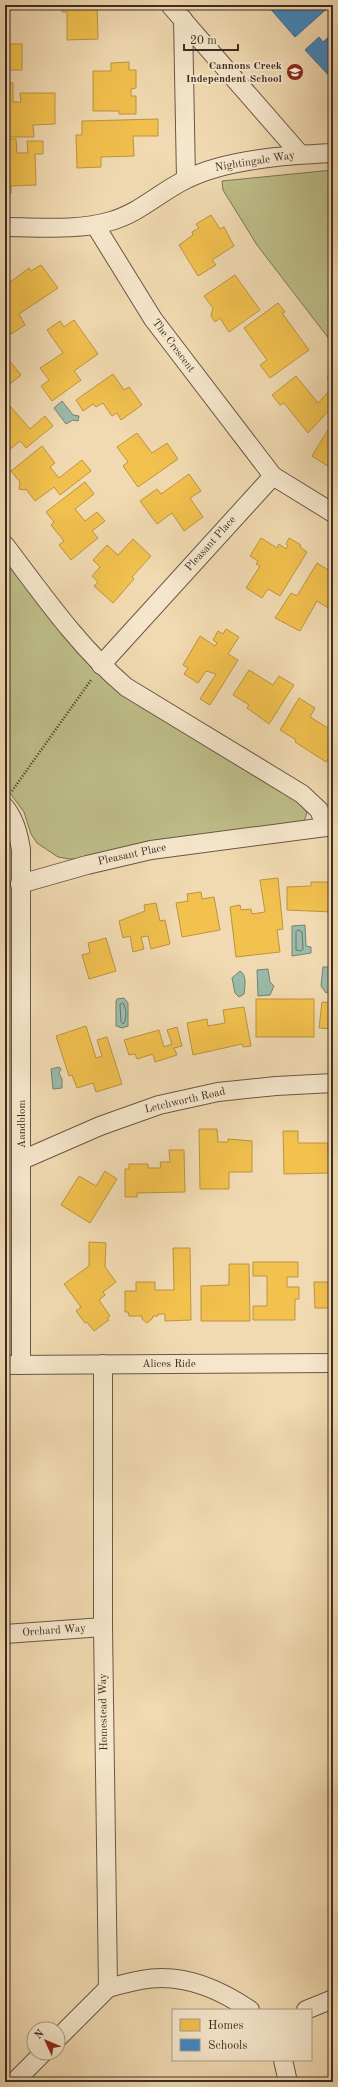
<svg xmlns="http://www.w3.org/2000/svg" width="338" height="2087" font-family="'Old Standard TT',serif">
<rect width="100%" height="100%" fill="#f1dab1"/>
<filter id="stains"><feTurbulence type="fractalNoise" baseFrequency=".005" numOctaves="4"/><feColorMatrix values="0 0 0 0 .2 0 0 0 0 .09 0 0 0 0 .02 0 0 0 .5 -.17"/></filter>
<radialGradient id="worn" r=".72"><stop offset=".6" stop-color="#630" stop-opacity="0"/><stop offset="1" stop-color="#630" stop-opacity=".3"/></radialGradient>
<g fill="#bebe89" stroke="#7e7456">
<polygon points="333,170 333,344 257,245 223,190 222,181"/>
<polygon points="5,558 101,677 300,802 307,813 304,821 189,836 82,859 69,859 58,857 37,843 31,834 24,812 10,793 5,791"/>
</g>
<g fill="#9bbbaa" stroke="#758174">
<polygon points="62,401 73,415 79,416 78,421 73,420 66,424 54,408"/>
<polygon points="305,925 306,946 311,947 311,953 292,956 292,926"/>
<polygon points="323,967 333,967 333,989 326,993 321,986"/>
<polygon points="268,969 270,982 274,986 270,995 258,996 257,970"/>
<path d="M240,971C247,975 245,986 244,994L239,997L235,993L232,978Z"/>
<polygon points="124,998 128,1003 128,1026 122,1028 116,1026 116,1002 117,999"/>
<polygon points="59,1067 61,1069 59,1073 62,1079 62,1088 53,1089 51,1069"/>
</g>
<g fill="#f2c14e" stroke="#bc9441">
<polygon points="5,5 49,5 49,6 5,7"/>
<polygon points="62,5 97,5 98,39 67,40 67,12 62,12"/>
<rect x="5" y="44" width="17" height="26"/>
<polygon points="129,62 129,70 136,70 136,88 131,89 131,96 136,96 136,114 119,114 119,111 93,111 93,71 111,71 111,63"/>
<polygon points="5,83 13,83 13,102 21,102 20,93 55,93 55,124 33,125 34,137 5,137"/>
<polygon points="158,119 158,136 133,136 134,156 101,157 101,167 77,168 76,135 82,135 82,121"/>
<polygon points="5,139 16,139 17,153 28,153 27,141 43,141 43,154 35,154 36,185 11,186 11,193 5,193"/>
<polygon points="211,215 220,229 224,227 234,246 212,260 216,265 198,276 179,245 193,235 192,232 199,228 196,224"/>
<polygon points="41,265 58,288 19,314 25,325 11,334 5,326 5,286 29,268 31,271"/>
<polygon points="235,275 260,310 229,332 220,318 215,322 211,316 213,308 204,296"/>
<polygon points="278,303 285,312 282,313 309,350 270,378 260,365 267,360 244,328"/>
<polygon points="74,320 98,354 74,371 81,380 52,401 41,386 49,380 40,368 63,353 47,330 60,321 64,327"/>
<polygon points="6,356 21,375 5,388 5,357"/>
<polygon points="333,372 333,383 327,378"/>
<polygon points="113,374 124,390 129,387 142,405 121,420 117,413 112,416 103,403 96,407 93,404 83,411 76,400"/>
<polygon points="296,376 318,403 333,387 333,406 308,433 284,403 280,405 272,395"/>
<polygon points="10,406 30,429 45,416 53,426 26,448 20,441 5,453 5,410"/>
<polygon points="331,425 333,426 333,465 331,468 312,456"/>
<polygon points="137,433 152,453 167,443 178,459 138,487 123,466 128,462 117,447"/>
<polygon points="42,446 55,463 50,467 59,478 82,460 91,471 60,495 54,487 35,501 26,489 24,490 19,489 20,482 11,471"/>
<polygon points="189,474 201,491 190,498 203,517 184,531 172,513 157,524 140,501 157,489 161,494"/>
<polygon points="85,482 94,494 75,509 85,521 97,512 105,521 92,531 98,538 71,560 59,545 64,541 51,525 54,522 46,512"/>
<polygon points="261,538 277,548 279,544 286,549 288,546 286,544 289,538 301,545 300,547 307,552 280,596 268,589 262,598 246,588 260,566 256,564 258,561 250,556"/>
<polygon points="133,539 151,556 132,577 134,579 113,603 94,586 98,582 92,576 100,567 93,560 107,545 118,555"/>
<polygon points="317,563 333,573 333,611 317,601 300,631 275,618 291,593 297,596"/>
<polygon points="226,629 239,637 228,654 238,660 210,705 200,699 216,674 206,671 198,683 184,674 188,668 183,665 200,636 215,646 217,643 213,640 218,631 223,634"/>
<polygon points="249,670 273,685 279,676 294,685 269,724 247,708 249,705 233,695"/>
<polygon points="299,698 315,708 310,717 331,730 333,727 333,752 326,762 295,742 296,740 280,730"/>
<polygon points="278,878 283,929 277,930 280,952 236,957 230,907 240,905 241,910 251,909 252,914 265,912 260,880"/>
<polygon points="311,882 333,882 333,912 287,910 287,887 311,886"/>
<polygon points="201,892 202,899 214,897 220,930 182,937 176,903 188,901 187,894"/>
<polygon points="156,903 160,921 165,920 170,944 151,949 148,936 141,937 144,949 133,952 130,936 123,938 119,921 145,911 144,905"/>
<polygon points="106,938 116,971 89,979 82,955 90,953 88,943"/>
<rect x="256" y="999" width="58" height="38"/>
<polygon points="322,1002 333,1003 333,1029 319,1028"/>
<polygon points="244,1007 251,1046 243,1047 242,1044 193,1055 187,1023 207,1019 208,1026 225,1023 223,1010"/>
<polygon points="86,1026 96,1058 102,1056 97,1040 107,1037 122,1084 96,1092 93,1083 77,1088 72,1075 69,1076 56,1036"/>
<polygon points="177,1027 182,1046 174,1048 177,1055 155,1062 153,1054 137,1059 135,1054 129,1055 124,1040 159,1030 164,1047 172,1044 167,1030"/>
<polygon points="199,1129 217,1129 218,1142 228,1142 228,1139 252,1141 252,1172 229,1172 229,1189 200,1189"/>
<polygon points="283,1131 298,1131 298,1143 328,1143 329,1173 284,1174"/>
<polygon points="169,1150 184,1150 185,1192 137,1193 137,1197 125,1197 125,1169 129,1169 129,1164 148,1164 148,1168 161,1168 160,1162 170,1162"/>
<polygon points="105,1171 117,1179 90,1223 61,1205 79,1176 96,1186"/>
<polygon points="89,1242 106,1243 105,1267 116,1282 103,1292 105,1295 99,1300 110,1316 107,1318 109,1320 94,1331 87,1322 85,1323 76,1311 81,1307 64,1284 89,1266"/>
<polygon points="173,1248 190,1248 191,1320 165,1321 165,1314 158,1314 158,1316 153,1316 152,1319 147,1323 142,1319 142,1316 129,1316 128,1312 125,1312 125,1291 136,1291 136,1282 155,1282 155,1290 174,1290"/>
<polygon points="253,1262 298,1262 298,1277 287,1277 287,1287 299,1287 299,1299 295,1299 295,1320 253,1320 253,1306 267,1306 267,1276 253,1276"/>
<polygon points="229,1264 249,1264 250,1321 201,1321 201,1286 229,1285"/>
<polygon points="314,1282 333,1282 333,1308 315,1308"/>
</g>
<g fill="#3f88c5" stroke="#3e6c94">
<polygon points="267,5 331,5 295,37"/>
<polygon points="333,33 333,80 305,50 319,37 323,42"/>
</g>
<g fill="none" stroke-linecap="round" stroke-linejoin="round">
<g stroke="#6c7366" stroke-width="1">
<polygon points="298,930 302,932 303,949 301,951 296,950 296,932"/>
<path d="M123,1003C127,1008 127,1020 123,1024L121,1022L120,1005Z"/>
</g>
<g stroke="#6a5746" stroke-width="20">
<g id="minor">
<polyline points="170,5 300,154"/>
<polyline points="183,19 186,179"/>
<polyline points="95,225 153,319 273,476 333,513"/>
<path d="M5,227C39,227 77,231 111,221C140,213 161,191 187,179C227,159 289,155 333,153"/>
<path d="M5,545C43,595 78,646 126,687L302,794L319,810L326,827"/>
<polyline points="101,665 273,476"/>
<path d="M5,807C15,820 18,833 21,849V1365"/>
<polyline points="20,884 87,865 151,850 326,827 333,827"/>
<polyline points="22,1160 100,1126 159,1105 218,1092 276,1086 333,1083"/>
<polyline points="5,1365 333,1363"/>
<polyline points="5,1634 103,1627"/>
<path d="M108,1988C119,1985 130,1982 141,1980C181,1972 218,1988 250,2010"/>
<polyline points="306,2010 333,1999"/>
<polyline points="58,2038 108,1988 103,1627 103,1364"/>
<polyline points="283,2060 288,2082"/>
<polyline points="14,2082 43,2053"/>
</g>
</g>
<polyline stroke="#3d2b22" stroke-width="2.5" stroke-dasharray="1 2" stroke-linecap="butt" points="12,791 91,680"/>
<use href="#minor" stroke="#f6e7cc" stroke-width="18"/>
</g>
<defs>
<g id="school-disc" transform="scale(0.9)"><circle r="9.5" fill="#8f2418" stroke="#f6e7cc"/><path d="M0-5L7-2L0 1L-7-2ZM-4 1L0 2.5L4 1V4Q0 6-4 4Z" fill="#fff"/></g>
</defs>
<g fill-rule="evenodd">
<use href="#school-disc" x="295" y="72"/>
</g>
<g text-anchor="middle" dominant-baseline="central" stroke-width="4" stroke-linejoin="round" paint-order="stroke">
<g font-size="11" font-weight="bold" fill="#3d2b22" stroke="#f6e7cc" text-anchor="end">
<text x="282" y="66">Cannons Creek<tspan x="282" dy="13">Independent School</tspan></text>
</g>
<g font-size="11" fill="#3d2b22" stroke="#f6e7cc">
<text transform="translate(255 162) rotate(-9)">Nightingale Way</text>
<text transform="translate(173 346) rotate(53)">The Crescent</text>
<text transform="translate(211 544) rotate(-48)">Pleasant Place</text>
<text transform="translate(132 855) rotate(-12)">Pleasant Place</text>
<text transform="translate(185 1101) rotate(-13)">Letchworth Road</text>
<text transform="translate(22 1124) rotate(-90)">Aandblom</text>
<text x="169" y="1364">Alices Ride</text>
<text transform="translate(54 1631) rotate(-4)">Orchard Way</text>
<text transform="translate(104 1712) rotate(-91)">Homestead Way</text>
</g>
</g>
<rect width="338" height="2087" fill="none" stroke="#f1dab1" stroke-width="20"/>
<rect x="6" y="6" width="326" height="2075" fill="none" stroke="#3d2b22" stroke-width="2"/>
<rect x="10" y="10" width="318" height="2067" fill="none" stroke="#3d2b22"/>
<rect x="172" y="2009" width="140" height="52" fill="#f6e7cc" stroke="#ac9c88"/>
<rect x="180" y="2019" width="20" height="12" fill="#f2c14e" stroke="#ac9c88"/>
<text x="208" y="2029" font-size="12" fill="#3d2b22">Homes</text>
<rect x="180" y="2039" width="20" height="12" fill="#3f88c5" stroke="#ac9c88"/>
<text x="208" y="2049" font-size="12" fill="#3d2b22">Schools</text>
<g transform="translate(46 2041) rotate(314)"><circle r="19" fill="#f6e7cc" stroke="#ac9c88"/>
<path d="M0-3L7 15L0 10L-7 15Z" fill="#8f2418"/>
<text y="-6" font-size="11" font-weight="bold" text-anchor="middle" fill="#3d2b22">N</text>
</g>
<path d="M184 44v6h54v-6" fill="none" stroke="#3d2b22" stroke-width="2"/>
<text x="190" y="44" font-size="12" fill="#3d2b22" stroke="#f6e7cc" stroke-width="3" paint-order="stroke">20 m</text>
<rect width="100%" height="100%" filter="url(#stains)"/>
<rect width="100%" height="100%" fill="url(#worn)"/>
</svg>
